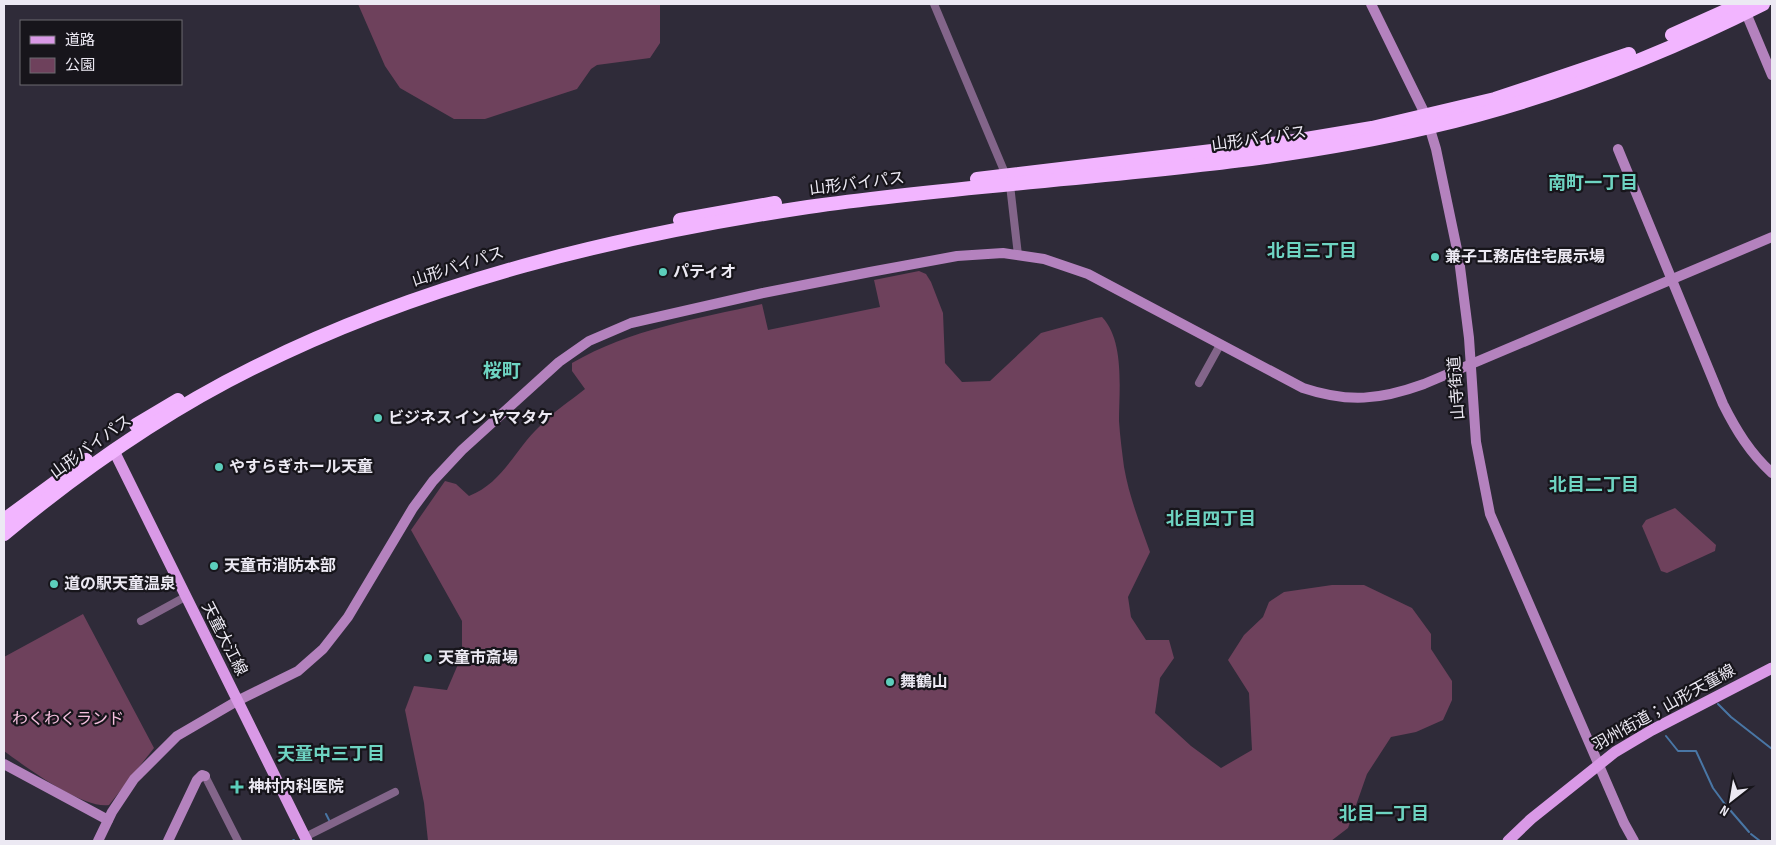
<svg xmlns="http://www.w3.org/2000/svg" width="1776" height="845" font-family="'Sofia Sans Condensed','Noto Sans JP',sans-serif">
<rect width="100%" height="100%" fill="#2f2b39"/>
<g fill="#6e415c">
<polygon points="358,4 660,4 660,43 650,58 597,65 591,69 577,89 485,119 454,119 400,88 385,66"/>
<path d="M919,271L926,274L931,282L943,313L945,363L962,382L990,381L1041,333L1096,318L1102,317C1125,341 1119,391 1119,421C1120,436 1122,452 1124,467C1129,496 1140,524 1150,552L1128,597L1131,617L1146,640H1169L1174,658L1160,678L1155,713L1191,746L1221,768L1252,750L1249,693L1228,660L1244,635L1263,617L1269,602L1284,592L1332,585H1364L1412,608L1431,634V649L1452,681V700L1443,720L1416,732L1391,737L1367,774L1348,828L1331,841H428L424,803L405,710L414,686L447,690L462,655V621L411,530L445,481L456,484L469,496C503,483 515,449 540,426C553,412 570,401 585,389L572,371V363C631,329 696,319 762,304L768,330L880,307L874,280Z"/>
<polygon points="1675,508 1716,545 1715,551 1667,573 1661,571 1642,526 1646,520"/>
<path d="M83,614L154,748L109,805C82,809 26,767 4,751V657Z"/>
</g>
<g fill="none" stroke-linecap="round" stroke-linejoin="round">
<g stroke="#4976a5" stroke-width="2">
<polyline points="1718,704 1731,717 1772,749"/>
<polyline points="1666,736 1678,751 1696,751 1713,788 1727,807"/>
<polyline points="1730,810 1749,832"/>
<polyline points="326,814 330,822"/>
<polyline points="1751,834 1760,841"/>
<polyline points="292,841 294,840"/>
</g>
<g stroke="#83658a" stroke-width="8">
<polyline points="934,4 1010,185 1018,255"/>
<polyline points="1199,383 1220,345"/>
<polyline points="141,621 185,597"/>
<polyline points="205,776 238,841"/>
<polyline points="305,837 395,792"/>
</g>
<g stroke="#b482be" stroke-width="10">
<polyline points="1371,4 1426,116 1436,149 1459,259 1469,338 1476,442 1490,514 1624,823 1634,841"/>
<polyline points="1746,13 1772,75"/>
<path d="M1618,149L1723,404C1736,430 1750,453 1772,473"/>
<polyline points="4,764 108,820"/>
<path d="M98,841L112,812L134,779L177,736L237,701L298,671L323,649L348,617L413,508L433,481L462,450L559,362L589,341L631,323L763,293L870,272L957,256L1003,253L1044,259L1088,274L1303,388C1348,403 1380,400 1424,384L1772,237"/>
<polyline points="168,841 197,780 202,775 205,776"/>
</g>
<g stroke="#d999e6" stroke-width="11">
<polyline points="114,451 307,841"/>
<polyline points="1508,841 1531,819 1615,752 1652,730 1772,668"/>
</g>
<g stroke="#f2b5ff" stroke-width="14">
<polyline points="1672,35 1741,4"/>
<polyline points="977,179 1288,142 1372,128 1495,99 1629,54"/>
<polyline points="680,220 775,203"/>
<polyline points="136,425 178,400"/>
<polyline points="4,520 86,460"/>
<path d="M4,534C80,471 164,412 253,368C427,281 616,236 808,207C1015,177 1226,175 1430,127C1546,100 1658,57 1763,4"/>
</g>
</g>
<g fill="#5ccebb" stroke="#17151b" stroke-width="2">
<circle cx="1435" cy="257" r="5"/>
<circle cx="663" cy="272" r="5"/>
<circle cx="378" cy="418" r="5"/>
<circle cx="219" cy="467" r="5"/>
<circle cx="214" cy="566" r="5"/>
<circle cx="54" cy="584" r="5"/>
<circle cx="428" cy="658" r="5"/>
<circle cx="890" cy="682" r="5"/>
<path d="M234.5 779.5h5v5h5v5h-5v5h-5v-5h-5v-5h5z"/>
</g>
<g text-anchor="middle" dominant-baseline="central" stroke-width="4.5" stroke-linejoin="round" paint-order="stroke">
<g font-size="16" fill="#ece9f3" stroke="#17151b">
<text transform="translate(1259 139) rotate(-8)">山形バイパス</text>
<text transform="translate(857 184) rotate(-7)">山形バイパス</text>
<text transform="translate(458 267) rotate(-18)">山形バイパス</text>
<text transform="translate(1457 388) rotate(-94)">山寺街道</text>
<text transform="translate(91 447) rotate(-36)">山形バイパス</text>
<text transform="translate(224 639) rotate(63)">天童大江線</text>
<text transform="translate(1664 708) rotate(-29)">羽州街道；山形天童線</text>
</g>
<g font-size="16" font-weight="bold" fill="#ece9f3" stroke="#17151b" text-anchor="start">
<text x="1445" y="257">兼子工務店住宅展示場</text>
<text x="673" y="272">パティオ</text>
<text x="388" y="418">ビジネス イン ヤマタケ</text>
<text x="229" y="467">やすらぎホール天童</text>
<text x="224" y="566">天童市消防本部</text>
<text x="64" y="584">道の駅天童温泉</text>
<text x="438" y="658">天童市斎場</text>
<text x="900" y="682">舞鶴山</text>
<text x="248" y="787">神村内科医院</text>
</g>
<g font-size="16" fill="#f6c1df" stroke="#17151b">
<text x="68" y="719">わくわくランド</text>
</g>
<g font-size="18" font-weight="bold" fill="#6ed4c2" stroke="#17151b">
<text x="1593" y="183">南町一丁目</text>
<text x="1312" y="251">北目三丁目</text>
<text x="1594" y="485">北目二丁目</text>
<text x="1211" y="519">北目四丁目</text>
<text x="331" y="754">天童中三丁目</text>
<text x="1384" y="814">北目一丁目</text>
</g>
<g font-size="19" font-weight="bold" fill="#6ed4c2" stroke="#17151b">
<text x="502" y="371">桜町</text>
</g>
</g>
<rect width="1776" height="845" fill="none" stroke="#ece9f3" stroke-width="10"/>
<rect x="20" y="20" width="162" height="65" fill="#17151b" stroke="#6c6a71"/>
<rect x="30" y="36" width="25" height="8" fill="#d999e6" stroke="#6c6a71"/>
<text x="65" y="45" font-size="15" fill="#ece9f3">道路</text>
<rect x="30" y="58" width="25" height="15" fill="#6e415c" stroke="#6c6a71"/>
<text x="65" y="70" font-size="15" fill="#ece9f3">公園</text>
<g transform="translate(1731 800) rotate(211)" stroke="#17151b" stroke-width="4" paint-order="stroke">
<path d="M0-4L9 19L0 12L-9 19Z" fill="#ece9f3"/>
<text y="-8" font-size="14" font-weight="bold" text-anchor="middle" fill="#ece9f3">N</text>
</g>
</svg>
